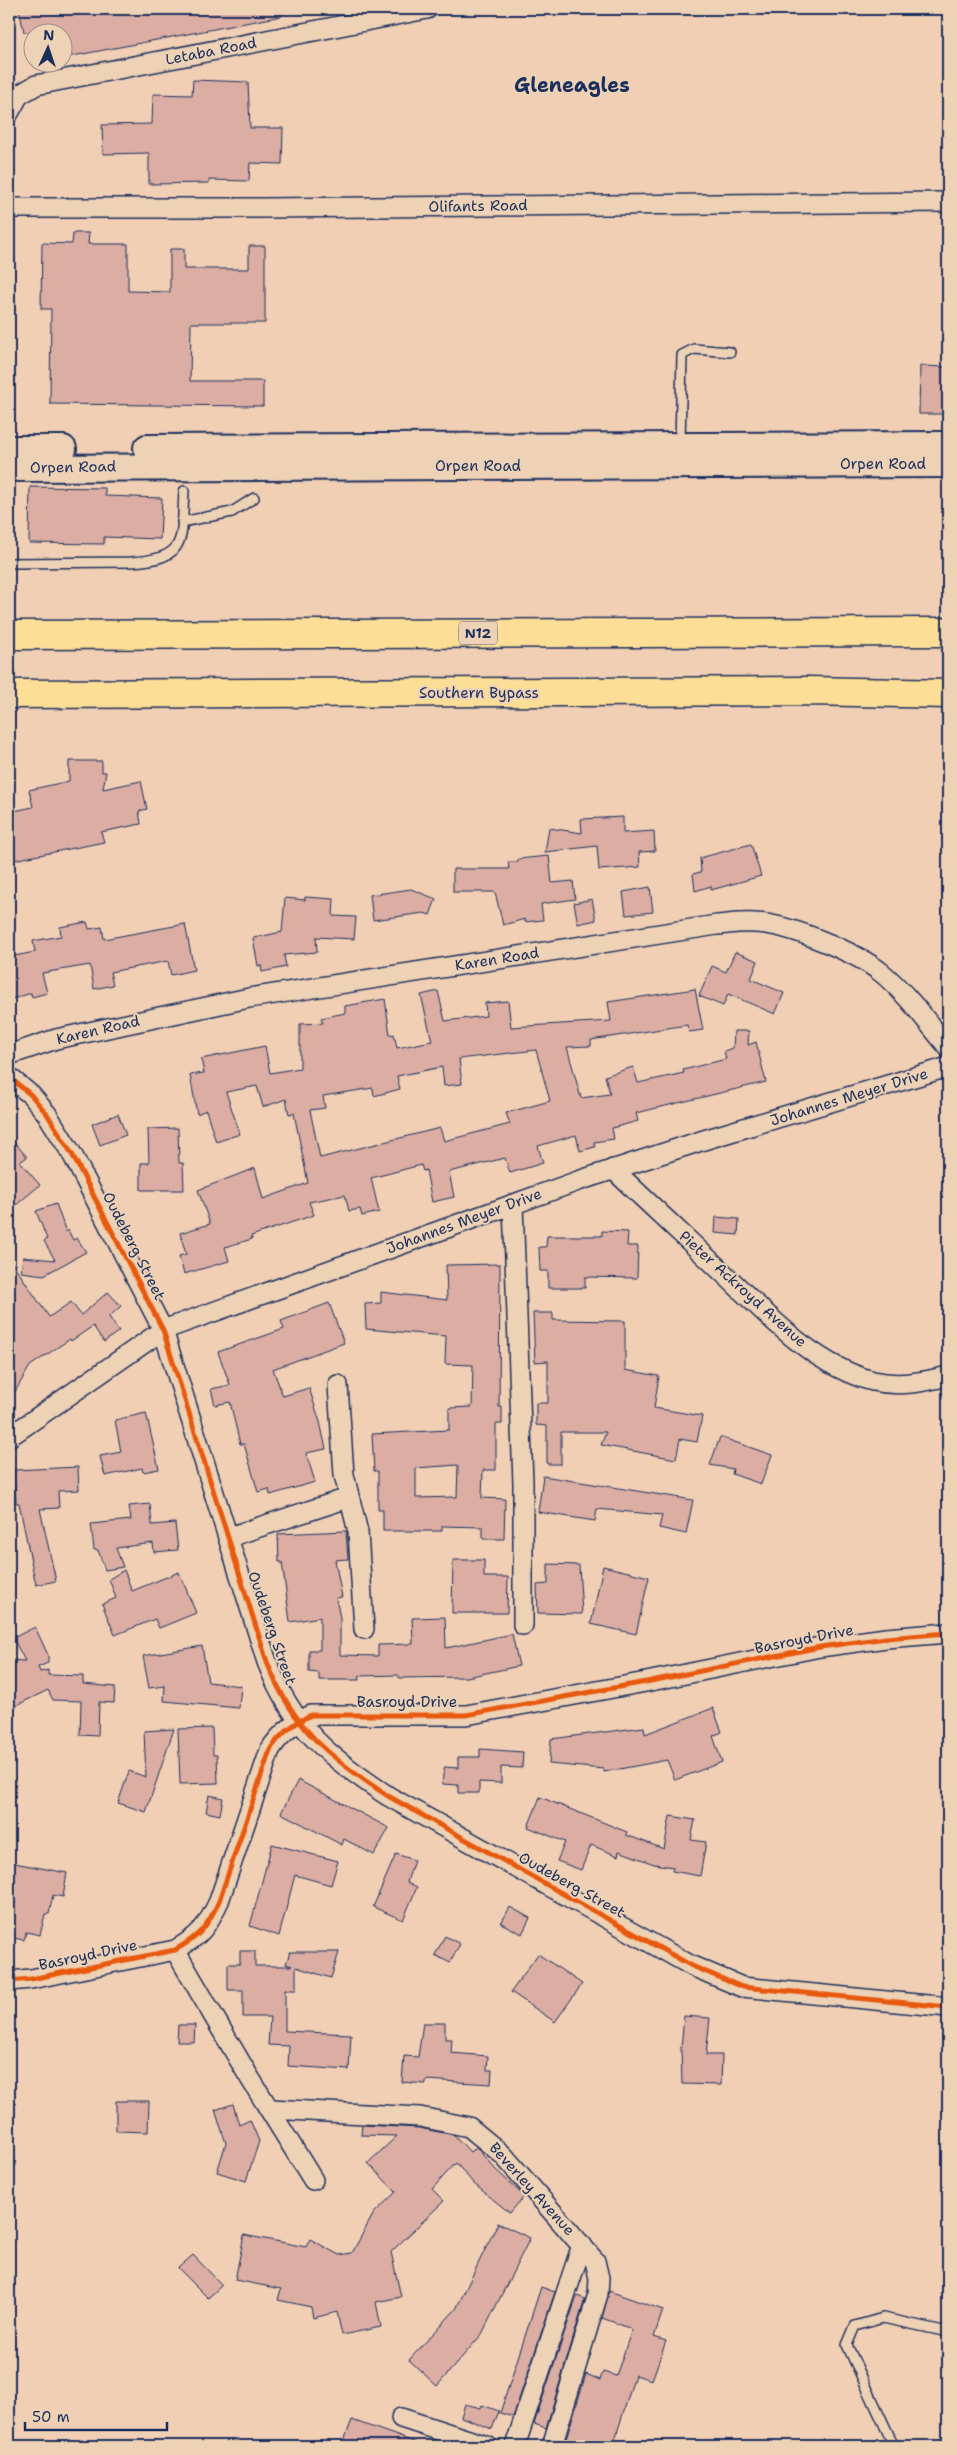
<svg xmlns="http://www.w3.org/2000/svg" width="957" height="2455" font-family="'Shantell Sans',sans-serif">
<rect width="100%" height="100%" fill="#f0cfb4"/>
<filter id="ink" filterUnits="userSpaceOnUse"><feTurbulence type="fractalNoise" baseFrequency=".02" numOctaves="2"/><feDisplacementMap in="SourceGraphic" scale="10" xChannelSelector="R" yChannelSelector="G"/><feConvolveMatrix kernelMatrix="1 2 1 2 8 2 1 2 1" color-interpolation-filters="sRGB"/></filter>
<g filter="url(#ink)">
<g fill="#dbada3" stroke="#1b2f5e" fill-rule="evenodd">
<polygon points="19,9 282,9 282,16 62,58 62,32 24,32"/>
<polygon points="193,80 248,82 250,128 283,128 282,164 250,163 249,181 209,180 209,183 149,184 149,153 103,154 102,125 152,124 153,94 192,95"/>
<polygon points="73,233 89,233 88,244 128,244 128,291 170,292 170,249 184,249 184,269 249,269 249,246 265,246 265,323 191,323 190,381 263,381 263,406 50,404 51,309 41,309 42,243 72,244"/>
<polygon points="920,366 948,367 948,414 919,414"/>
<polygon points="30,487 105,488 105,496 162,498 160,539 104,537 104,544 29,543"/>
<polygon points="69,761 102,761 102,772 106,772 103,789 141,781 147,809 139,811 141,824 101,832 104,842 9,861 9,812 33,807 29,790 69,781"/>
<polygon points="623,817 623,833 654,831 655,851 639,852 640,867 599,870 597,846 545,852 549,828 582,833 581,819"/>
<polygon points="751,844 761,876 711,890 711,886 695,891 693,874 701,872 700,858"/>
<polygon points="549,856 552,883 573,881 575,899 541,904 543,920 525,922 525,919 503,925 495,892 453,892 453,869 509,869 508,862 518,862 518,859"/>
<polygon points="650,887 653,912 626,915 623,892"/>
<polygon points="411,889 436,899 430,915 424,913 373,920 370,895"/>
<polygon points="305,897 334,899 333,916 356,917 354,939 316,937 317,952 284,955 286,967 262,972 261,965 258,966 253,938 282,932 285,898 305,900"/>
<polygon points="592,899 596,920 578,924 574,903"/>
<polygon points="87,922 89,929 102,927 104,939 185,924 194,970 171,975 168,961 110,972 113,985 94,989 90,965 42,973 47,993 32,997 31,993 9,1000 9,957 35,952 33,941 61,936 60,927"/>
<polygon points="735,952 758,961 751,979 784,993 775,1014 728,994 723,1006 699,996 712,966 726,972"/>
<path d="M695,989L703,1030L689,1032L687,1025L591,1040V1046L567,1047L581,1098L610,1094L605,1076L633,1067L638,1083L684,1073L683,1070L726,1059L724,1051L733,1048L734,1031H749L748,1045L756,1042L766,1082L636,1113L638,1121L612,1128L614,1139L594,1142L595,1147L580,1151L576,1135L538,1146L543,1163L510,1173L505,1158L449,1172L454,1197L432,1202L426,1170L423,1171L421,1165L371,1178L379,1212L362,1216L360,1209L349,1211L345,1195L309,1202L314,1215L251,1236L252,1239L225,1247L229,1261L184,1274L179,1256L186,1254L180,1233L210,1224L198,1190L255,1168L263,1199L308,1183L294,1113L289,1114L286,1099L263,1107L257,1086L226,1092L240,1134L216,1142L206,1110L197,1114L190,1075L204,1073L201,1059L265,1046L270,1073L300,1068V1024L323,1023L321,1018L345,1013V1006L385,999L390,1035L394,1034L397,1048L432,1041L421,995L438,991L445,1021L486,1016L485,1003L508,1001L511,1027L611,1021L608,1002ZM536,1050L550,1101L506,1113L510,1124L444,1141L440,1128L320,1158L310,1110L325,1108L323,1096L373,1088L374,1096L400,1089L397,1076L442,1067L444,1086L462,1084L459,1059Z"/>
<polygon points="118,1114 126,1135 100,1145 92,1124"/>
<polygon points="178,1128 179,1163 183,1163 184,1190 141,1190 141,1163 149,1163 148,1129"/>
<polygon points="9,1136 27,1157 20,1162 40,1185 9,1211"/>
<polygon points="56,1204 66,1232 68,1230 73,1240 77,1238 86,1252 44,1275 21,1272 23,1257 55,1260 44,1241 47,1239 36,1211"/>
<polygon points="716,1217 739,1219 738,1235 715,1233"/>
<polygon points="602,1231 628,1232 627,1246 638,1246 637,1278 585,1277 585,1288 548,1288 548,1271 540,1271 539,1247 546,1247 547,1236 602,1236"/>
<polygon points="9,1258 49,1317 71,1302 81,1315 108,1292 121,1306 109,1317 119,1331 104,1342 93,1326 71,1341 70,1339 30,1366 9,1402"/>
<path d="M500,1264L499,1407H502V1424H496V1470H483L482,1498L505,1499L504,1539H483V1527L442,1526V1531H383V1510H378V1471H374L372,1434L449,1430V1408L472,1407L473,1365L445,1364L446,1336L366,1329L365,1304L381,1303V1292L447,1300L446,1265ZM458,1465L457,1497L416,1498V1468Z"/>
<polygon points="329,1303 344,1343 273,1369 283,1396 309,1388 320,1422 326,1449 306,1453 315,1482 270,1495 269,1489 258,1492 244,1444 240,1444 230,1402 215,1405 211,1389 230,1385 218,1352 284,1329 281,1321"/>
<polygon points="533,1313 553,1313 553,1320 625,1321 625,1370 659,1376 654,1408 702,1416 697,1442 680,1439 676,1459 601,1445 606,1432 561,1432 561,1464 547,1464 547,1426 536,1425 536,1403 548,1403 548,1361 535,1362"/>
<polygon points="146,1413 159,1469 143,1472 142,1468 105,1476 100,1456 121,1452 115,1420"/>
<polygon points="720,1437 772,1455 761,1484 732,1474 733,1469 710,1465"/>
<polygon points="78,1467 79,1490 58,1491 59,1508 40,1509 56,1581 36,1585 19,1503 16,1503 14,1470"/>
<polygon points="543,1476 693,1500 686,1534 659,1528 662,1515 597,1509 595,1521 538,1512"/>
<polygon points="150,1504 152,1525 175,1523 178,1550 154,1552 153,1543 116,1548 123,1567 105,1570 98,1550 94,1550 91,1524 131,1520 129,1506"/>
<polygon points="346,1531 348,1559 335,1560 342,1597 336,1598 340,1618 340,1655 378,1656 378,1645 413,1644 412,1618 445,1617 446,1648 512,1634 519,1666 467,1677 399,1678 398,1675 360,1676 359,1680 319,1680 319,1673 309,1672 309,1650 320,1650 320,1617 290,1622 282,1562 279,1562 278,1534"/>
<polygon points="453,1560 484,1560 484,1577 508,1577 507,1613 452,1613"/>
<polygon points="548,1564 579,1565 582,1614 538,1613 537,1585 548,1584"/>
<polygon points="603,1566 649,1577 636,1634 591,1624"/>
<polygon points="124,1570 132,1591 179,1572 196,1613 159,1628 155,1619 115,1635 102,1604 116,1598 109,1579"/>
<polygon points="35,1627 48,1655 48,1663 38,1667 40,1672 48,1670 48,1675 83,1676 83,1684 115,1687 114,1703 99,1702 98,1736 80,1735 81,1701 53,1700 48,1690 15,1706 9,1694 9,1660 25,1661 13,1638"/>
<polygon points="202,1646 208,1682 241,1686 239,1708 164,1701 165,1686 149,1688 143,1656"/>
<polygon points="713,1708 722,1732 713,1736 722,1762 675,1780 667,1760 604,1772 604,1769 549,1764 551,1739 644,1727 645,1734"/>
<polygon points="212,1728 213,1755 217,1755 218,1783 180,1784 178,1729"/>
<polygon points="174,1729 146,1812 118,1803 129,1771 146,1777 144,1731"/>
<polygon points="480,1749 523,1752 522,1768 501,1767 501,1783 479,1782 479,1793 458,1793 458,1785 442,1784 444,1767 458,1768 458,1757 480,1757"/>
<polygon points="298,1780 389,1828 374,1855 344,1839 342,1845 281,1813"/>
<polygon points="209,1795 223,1798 220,1815 206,1812"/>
<polygon points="540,1797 627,1832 626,1835 664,1849 670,1816 695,1820 691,1840 706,1842 700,1876 672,1871 673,1867 654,1864 619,1851 618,1856 591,1845 581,1870 557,1861 565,1842 528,1827"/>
<polygon points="272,1844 338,1861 331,1885 295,1875 279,1936 250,1926"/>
<polygon points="396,1854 414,1860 407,1882 417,1887 403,1920 373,1907"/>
<polygon points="9,1862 67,1873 63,1897 53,1895 49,1914 45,1914 40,1935 26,1932 24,1940 9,1937"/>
<polygon points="510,1907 530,1918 522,1934 501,1923"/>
<polygon points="445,1936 460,1944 450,1963 435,1955"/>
<polygon points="240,1951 255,1951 255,1966 292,1966 286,1964 290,1952 339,1952 331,1978 296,1967 296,1990 285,1990 285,2031 351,2034 349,2070 288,2066 289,2046 268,2045 270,2017 243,2017 243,1990 228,1990 228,1964 240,1964"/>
<polygon points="538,1954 582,1984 555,2022 511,1992"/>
<polygon points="684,2016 710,2018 706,2055 722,2055 721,2085 682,2084 681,2048"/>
<polygon points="423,2023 445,2023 445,2039 452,2039 451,2053 488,2056 487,2070 492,2070 491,2084 426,2080 426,2084 402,2082 404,2056 418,2057"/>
<polygon points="178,2025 195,2025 194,2042 177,2042"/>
<polygon points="116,2101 149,2101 148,2132 116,2131"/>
<polygon points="233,2104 239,2125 250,2120 259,2141 246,2181 217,2172 226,2143 215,2110"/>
<polygon points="362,2125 419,2128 454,2135 470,2152 477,2148 495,2169 524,2196 510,2213 474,2184 456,2163 432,2189 444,2201 391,2252 401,2297 376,2302 381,2327 342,2335 337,2312 313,2318 311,2307 278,2300 281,2289 235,2280 244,2235 306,2247 310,2239 339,2255 352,2253 374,2213 396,2192 368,2163 397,2136 361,2135"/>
<polygon points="498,2223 530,2238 482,2334 437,2386 409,2360 456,2309"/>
<polygon points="193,2255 222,2285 208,2298 178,2268"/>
<polygon points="541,2287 555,2292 513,2417 500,2413"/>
<polygon points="609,2291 663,2310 654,2337 666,2341 652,2380 635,2375 613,2446 564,2446 586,2374 600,2380 603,2372 616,2376 632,2329 602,2318"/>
<polygon points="577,2296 585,2299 546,2428 534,2424"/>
<polygon points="465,2404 481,2408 482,2405 499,2411 492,2429 461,2417"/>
<polygon points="352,2420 420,2444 420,2446 342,2446"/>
</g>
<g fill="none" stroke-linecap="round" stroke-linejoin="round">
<g stroke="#1b2f5e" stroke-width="12">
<g id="lane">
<polyline points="680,443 682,355 694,349 730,352"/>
<polyline points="182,522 232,512 254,498"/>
<path d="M9,563L131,562C189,559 181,539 184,491"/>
<polyline points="894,2446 847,2345 855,2326 883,2318 948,2332"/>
</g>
</g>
<g stroke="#1b2f5e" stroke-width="22">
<g id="street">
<polyline points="9,113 19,95 36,85 427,9"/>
<polyline points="9,208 263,208 948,202"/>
<path d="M9,1055L56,1039L249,998L717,925C729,924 742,922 755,923C788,924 856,952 882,973C907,994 927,1022 948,1047"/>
<path d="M9,1077L31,1095L47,1114L72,1154L163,1330L267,1662C293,1729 330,1758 388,1796L692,1966L742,1987L948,2007"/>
<path d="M613,1169C648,1203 683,1235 718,1268C763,1310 811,1365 873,1381C899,1387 923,1382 948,1376"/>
<polyline points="513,1204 523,1483 523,1625"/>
<polyline points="338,1385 344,1475 358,1532 364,1629"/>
<polyline points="9,1437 163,1330 578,1181 707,1139 948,1067"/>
<polyline points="229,1537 348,1498"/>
<polyline points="175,1950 248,2075 313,2180"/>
<path d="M9,1981L31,1979L175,1950C200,1936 207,1927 219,1901L270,1750C280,1734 294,1723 311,1715H466L646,1682L820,1647L886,1638L948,1633"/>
<polyline points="271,2109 420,2117 469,2127 503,2155 595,2261 599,2278 598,2294 552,2446"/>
<polyline points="401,2418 487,2446"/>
<polyline points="515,2446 582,2245"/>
</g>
</g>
<g stroke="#1b2f5e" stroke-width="30">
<g id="secondary">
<polyline points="147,448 948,445"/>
<polyline points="9,449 63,449"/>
<polyline points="9,468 948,464"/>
</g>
</g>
<g stroke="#1b2f5e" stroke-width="31">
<g id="highway">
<polyline points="9,635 948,632"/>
<polyline points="9,694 809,691 948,694"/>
</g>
</g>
<use href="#lane" stroke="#eed2b5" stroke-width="9"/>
<use href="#street" stroke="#eed2b5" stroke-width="19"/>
<use href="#secondary" stroke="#eed2b5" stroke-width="26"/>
<use href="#highway" stroke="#fdde96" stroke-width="28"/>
<g stroke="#eed2b5" stroke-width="8">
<g id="cycleway">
<path d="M9,1077L31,1095L47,1114L72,1154L163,1330L267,1662C293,1729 330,1758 388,1796L692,1966L742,1987L948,2007"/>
<path d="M9,1981L31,1979L175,1950C200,1936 207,1927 219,1901L270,1750C280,1734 294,1723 311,1715H466L646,1682L820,1647L886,1638L948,1633"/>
</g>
</g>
<use href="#cycleway" stroke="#e8590c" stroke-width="5"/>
</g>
</g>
<g text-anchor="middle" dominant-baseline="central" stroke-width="4" stroke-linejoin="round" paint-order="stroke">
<rect fill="#eed2b5" stroke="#5a6078" stroke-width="1" x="459" y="621.5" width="38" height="23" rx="4"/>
<g font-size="14" font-weight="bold" fill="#1b2f5e">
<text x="478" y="633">N12</text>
</g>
<g font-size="15" fill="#1b2f5e" stroke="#eed2b5">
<text transform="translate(211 51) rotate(-11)">Letaba Road</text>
<text transform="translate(478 206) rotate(-1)">Olifants Road</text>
<text x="883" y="464">Orpen Road</text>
<text x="478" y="466">Orpen Road</text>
<text transform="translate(73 467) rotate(-1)">Orpen Road</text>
<text x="479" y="693">Southern Bypass</text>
<text transform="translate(497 959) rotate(-9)">Karen Road</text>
<text transform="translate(98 1030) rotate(-13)">Karen Road</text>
<text transform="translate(849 1097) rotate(-17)">Johannes Meyer Drive</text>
<text transform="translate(464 1221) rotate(-20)">Johannes Meyer Drive</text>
<text transform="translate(134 1246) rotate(63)">Oudeberg Street</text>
<text transform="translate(743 1289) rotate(42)">Pieter Ackroyd Avenue</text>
<text transform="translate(272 1628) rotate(71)">Oudeberg Street</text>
<text transform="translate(804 1639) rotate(-11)">Basroyd Drive</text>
<text x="407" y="1702">Basroyd Drive</text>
<text transform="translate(572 1885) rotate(29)">Oudeberg Street</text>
<text transform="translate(88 1955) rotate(-12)">Basroyd Drive</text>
<text transform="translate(532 2189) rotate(48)">Beverley Avenue</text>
</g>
<g font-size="20" font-weight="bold" fill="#1b2f5e" stroke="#eed2b5">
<text x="572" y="85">Gleneagles</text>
</g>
</g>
<rect width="957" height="2455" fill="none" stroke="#eed2b5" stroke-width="30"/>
<rect x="15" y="15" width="927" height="2425" fill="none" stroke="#1b2f5e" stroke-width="2" filter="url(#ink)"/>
<g transform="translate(48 48) rotate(3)"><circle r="24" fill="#eed2b5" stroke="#9a9192"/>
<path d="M0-4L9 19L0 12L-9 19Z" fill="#1b2f5e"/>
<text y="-8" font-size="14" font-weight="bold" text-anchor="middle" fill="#1b2f5e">N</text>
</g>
<path d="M25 2422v8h142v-8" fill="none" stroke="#1b2f5e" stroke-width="2.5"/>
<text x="32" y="2422" font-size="15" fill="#1b2f5e" stroke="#eed2b5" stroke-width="4" paint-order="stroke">50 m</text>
</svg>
